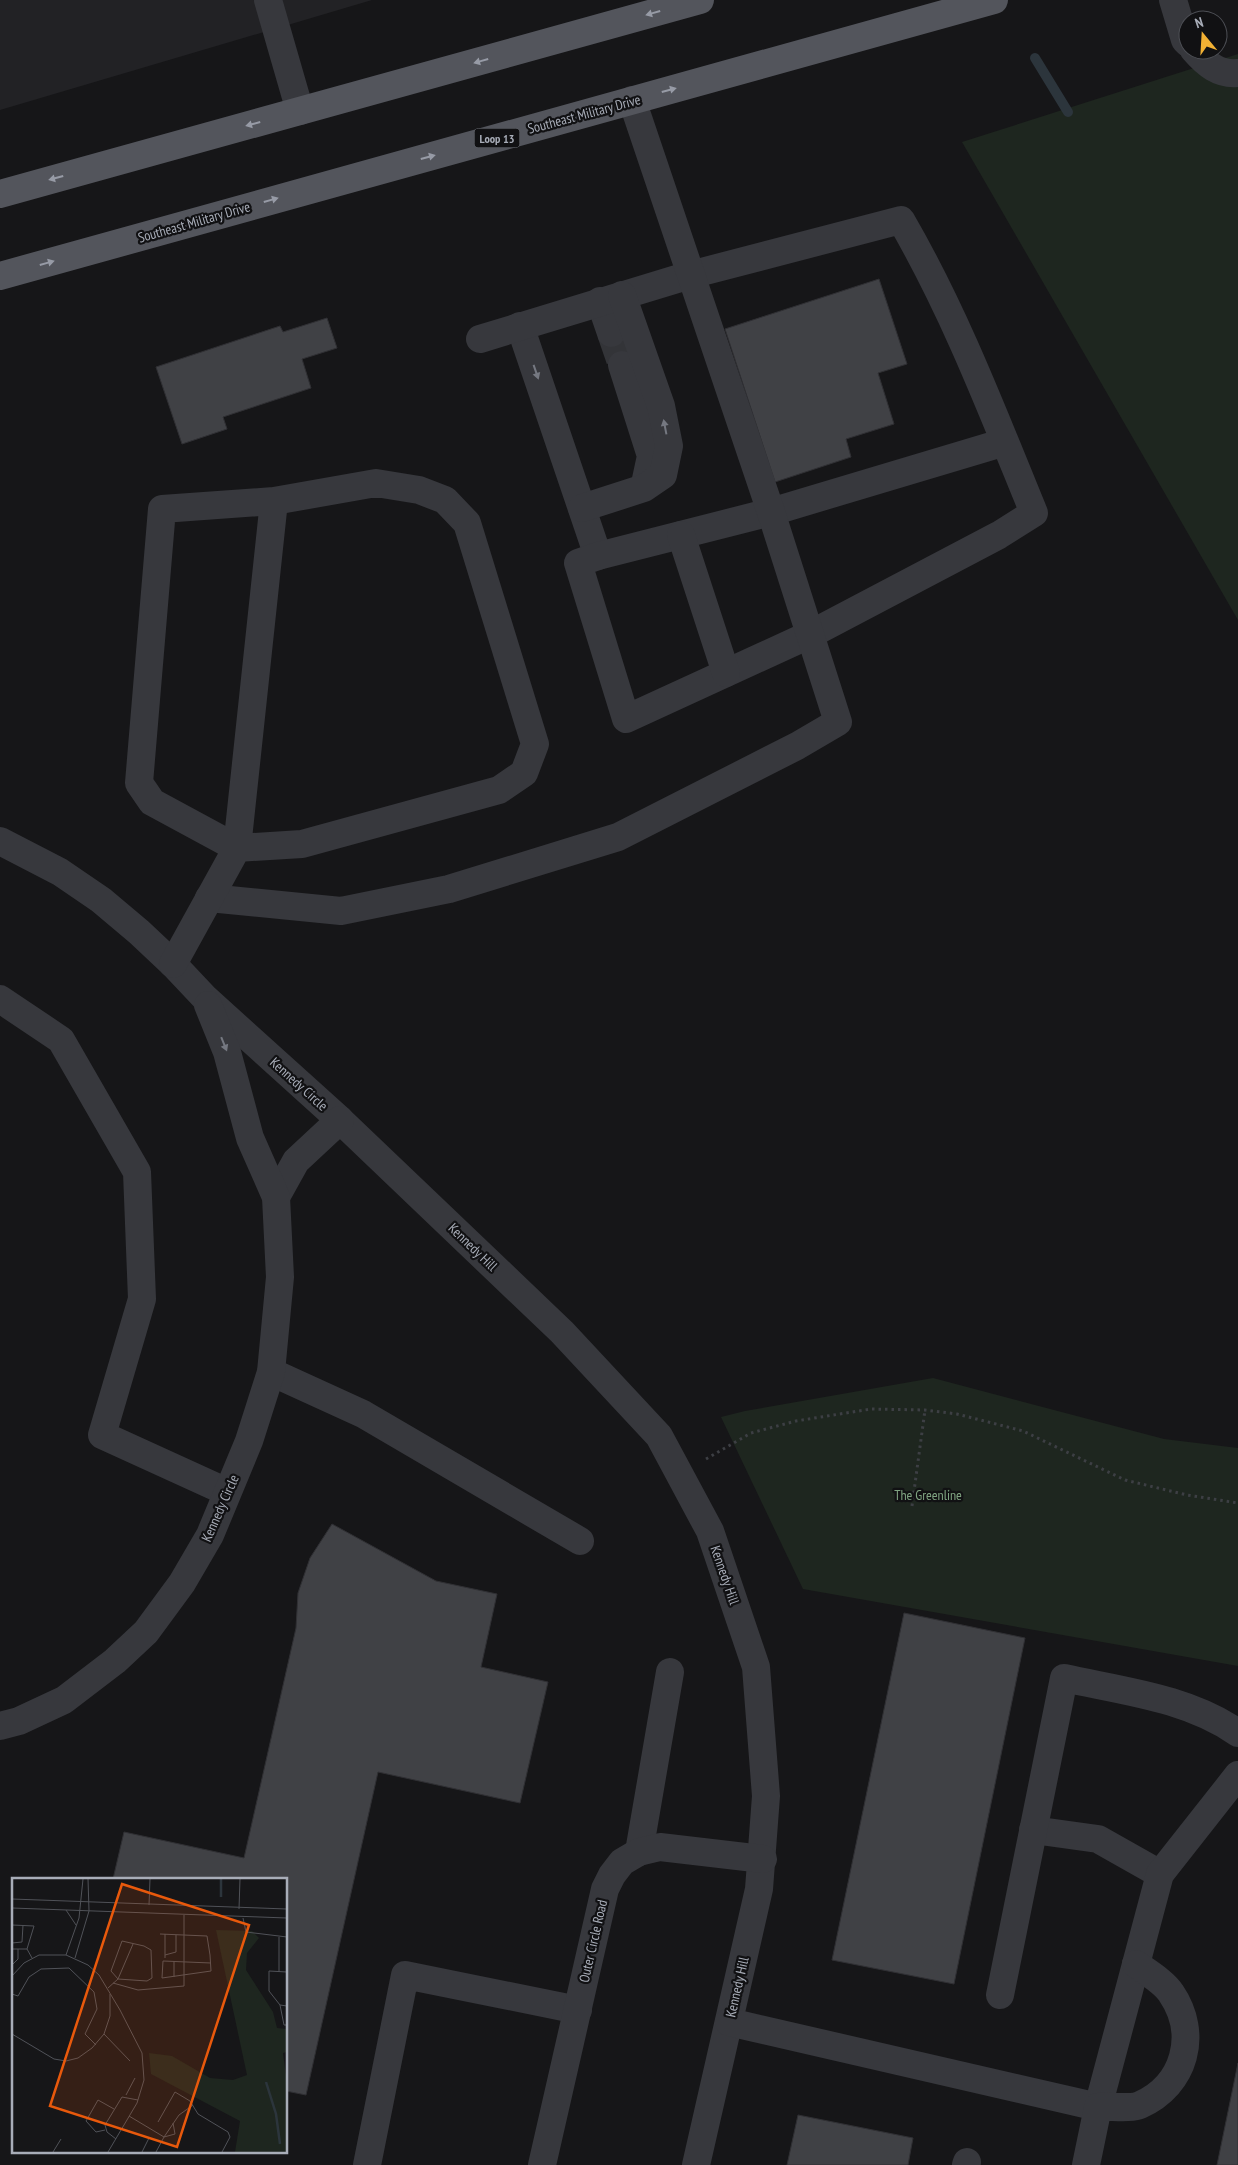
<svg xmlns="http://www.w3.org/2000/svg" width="1238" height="2165" font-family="'PT Sans Narrow',sans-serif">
<rect width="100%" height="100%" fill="#161618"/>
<polygon fill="#222225" points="0,0 372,0 0,110"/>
<g fill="#1e261f">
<polygon points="1238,54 1238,620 962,142"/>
<polygon points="933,1378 1164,1439 1238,1448 1238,1666 803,1589 721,1417 745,1411"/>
</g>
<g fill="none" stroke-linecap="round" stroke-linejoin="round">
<polyline stroke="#2c353c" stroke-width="10" points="1035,58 1068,112"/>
</g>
<g fill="#404145" stroke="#303034">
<polygon points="879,279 907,364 878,373 894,424 846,439 851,457 775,482 725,329"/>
<polygon points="327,318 337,348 302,359 311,388 223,417 227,429 182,444 156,367 280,326 283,332"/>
<polygon points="332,1524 436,1581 497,1594 481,1667 548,1682 520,1803 378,1772 306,2095 286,2091 286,1879 113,1879 124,1832 244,1858 296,1628 298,1593 310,1558"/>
<polygon points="904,1613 1025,1638 954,1984 832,1960"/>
<polygon points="1238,2063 1238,2165 1217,2165"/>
<polygon points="798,2115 913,2138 908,2165 787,2165"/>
</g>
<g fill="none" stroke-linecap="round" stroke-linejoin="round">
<polyline stroke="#333438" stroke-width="28" stroke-dasharray="28 14" stroke-linecap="butt" points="611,333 622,365"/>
<g stroke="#3d3f44" stroke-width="3" stroke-dasharray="2.5 4" stroke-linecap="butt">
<polyline points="706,1459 751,1433 796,1421 871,1409 925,1410 957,1414 1023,1431 1125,1480 1187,1495 1238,1503"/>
<polyline points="912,1506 925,1410"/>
</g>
<g stroke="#37383d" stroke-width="28">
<polyline points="268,0 300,111"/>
<polyline points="1173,0 1185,40 1188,43"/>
<path d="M1194,50C1206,64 1219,75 1238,73"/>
<polyline points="600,301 611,333"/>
<polyline points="520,326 598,556"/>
<path d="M480,339L690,275L901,220C955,313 993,413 1034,513L999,535L809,635L626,719L578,563L598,556L771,512L1005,442"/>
<polyline points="622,365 651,456 645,484"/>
<polyline points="582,508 644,488 663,475 669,446 661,406 622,295"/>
<polyline points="681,535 726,673"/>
<polyline points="0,841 60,872 101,900 139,932 173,964 206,999 340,1120 562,1332 659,1436 710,1531 756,1667 766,1796 759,1889 696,2165"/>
<polyline points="209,898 341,911 449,889 618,837 797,746 838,722 771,512 632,100"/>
<polyline points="173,964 237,848 302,844 499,790 524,773 535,744 467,523 445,500 419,490 376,483 274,501 162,509 139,783 152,802 237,848 274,501"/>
<polyline points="0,999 61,1040 137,1172 142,1299 102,1435 227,1492"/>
<polyline points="276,1197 296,1161 340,1120"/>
<polyline points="271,1372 363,1414 580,1541"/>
<polyline points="0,1726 19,1721 64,1700 115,1661 146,1632 182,1583 210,1535 249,1441 271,1372 280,1277 276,1197 250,1138 227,1052 208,1005"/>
<polyline points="1033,1830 1098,1839 1160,1874"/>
<polyline points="639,1852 670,1672"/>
<path d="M1000,1995L1064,1678C1123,1691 1188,1698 1238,1733"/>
<polyline points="729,2022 1098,2107 1160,1874 1238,1775"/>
<polyline points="367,2165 405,1975 578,2010"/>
<polyline points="542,2165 605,1889 612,1875 622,1862 639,1852 660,1847 763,1859"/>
<polyline points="966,2165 967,2162"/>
<path d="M1086,2165L1098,2107C1108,2106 1131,2109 1140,2105C1185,2085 1199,2034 1171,1993C1164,1982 1147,1972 1136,1964"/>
</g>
<g stroke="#53555c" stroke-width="28">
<polyline points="0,194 700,0"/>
<polyline points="0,276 994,0"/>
</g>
</g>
<defs><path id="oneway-solid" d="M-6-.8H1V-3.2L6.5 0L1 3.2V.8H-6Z" transform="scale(1.25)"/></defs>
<g fill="#979ba6">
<use href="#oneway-solid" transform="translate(653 13) rotate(164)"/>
<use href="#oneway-solid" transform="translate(481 61) rotate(164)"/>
<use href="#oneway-solid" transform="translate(669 90) rotate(-15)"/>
<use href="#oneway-solid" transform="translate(253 124) rotate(165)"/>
<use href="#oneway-solid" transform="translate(428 157) rotate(-15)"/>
<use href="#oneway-solid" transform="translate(56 178) rotate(165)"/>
<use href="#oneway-solid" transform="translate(271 200) rotate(-16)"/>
<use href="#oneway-solid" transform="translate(47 263) rotate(-16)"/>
</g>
<g fill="#757881">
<use href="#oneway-solid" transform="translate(536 372) rotate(71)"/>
<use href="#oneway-solid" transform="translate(665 427) rotate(-101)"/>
<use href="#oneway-solid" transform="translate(224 1044) rotate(68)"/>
</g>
<g text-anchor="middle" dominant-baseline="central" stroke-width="4.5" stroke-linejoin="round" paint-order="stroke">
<rect fill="#111113" stroke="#7b7e86" stroke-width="1" x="474.5" y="128.5" width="45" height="19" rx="4"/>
<g font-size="12" font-weight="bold" fill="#a8adb8">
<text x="497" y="138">Loop 13</text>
</g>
<g font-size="14" fill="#a8adb8" stroke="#111113">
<text transform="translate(584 114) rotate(-15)">Southeast Military Drive</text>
<text transform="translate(194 222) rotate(-16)">Southeast Military Drive</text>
<text transform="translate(299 1084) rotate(42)">Kennedy Circle</text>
<text transform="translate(473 1247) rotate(44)">Kennedy Hill</text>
<text transform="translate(220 1508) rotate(-66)">Kennedy Circle</text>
<text transform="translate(725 1575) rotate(71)">Kennedy Hill</text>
<text transform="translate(593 1941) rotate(-77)">Outer Circle Road</text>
<text transform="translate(737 1987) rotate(-77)">Kennedy Hill</text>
</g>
<g font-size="14" fill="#7fa381" stroke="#111113">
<text x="928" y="1495">The Greenline</text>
</g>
</g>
<g transform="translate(12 1878)">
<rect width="275" height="275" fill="#161618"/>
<path d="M204,52L240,53L247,60L235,75L234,92L261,134L265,150L275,151V174L271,175L275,205V274H223L228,243L139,196L137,175L160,178L198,200L221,202L235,197Z" fill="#1e261f"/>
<path fill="none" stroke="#2c353c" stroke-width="2.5" d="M209,1V19M254,204L264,236L268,266"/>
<path fill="none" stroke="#505258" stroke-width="1" d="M0,21L275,31M137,27L138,1M0,30L275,40M227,31L228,1M54,32L64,47M231,40L234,54L275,59M0,47L22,48L15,71M148,56L195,58L198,77L199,93L150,100L151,83L199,85M153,56V80M0,65L10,64L11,47M0,71H15L20,80M54,77L67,40L71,1M153,77L164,74V57M63,80L77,33L76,1M162,83V99M0,87L6,81V71M267,94V59M275,94L257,93V113L268,127L275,128M0,98L12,85L27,77H54L76,87L87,97L108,132L130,175L132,202L125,225L96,274M101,105L126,112L172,108V37M96,110L106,101L135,103L140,100L139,72L132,68L110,63L99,93L106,101L121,66M0,116L6,118L17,99L29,91L57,90L82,114L85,131L73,156L84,167M268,127L272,147H275M0,156L42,181L54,183L66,180L80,170L92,156L98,138V116M92,156L118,183M114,217L123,200M117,238L152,259L167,237L181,227M146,244L163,214L178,223L186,236L216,254L218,259L210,274M93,252L84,254L74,243L86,222L102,231M104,261L95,254L93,247L110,219L126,222M41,274L49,261M130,274L137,260M144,274L152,259L163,256L161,245"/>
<path fill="#e8590c" fill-opacity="0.15" stroke="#e8590c" stroke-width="2.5" d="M110,6L237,47L165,269L38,228Z"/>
<rect width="275" height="275" fill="none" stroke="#a8adb8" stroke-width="2.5"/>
</g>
<g transform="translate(1203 35) rotate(342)"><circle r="24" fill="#111113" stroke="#4d4f55"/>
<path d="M0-4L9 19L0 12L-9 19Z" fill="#f2b134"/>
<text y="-8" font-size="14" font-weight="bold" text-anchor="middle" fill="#a8adb8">N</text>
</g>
</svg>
